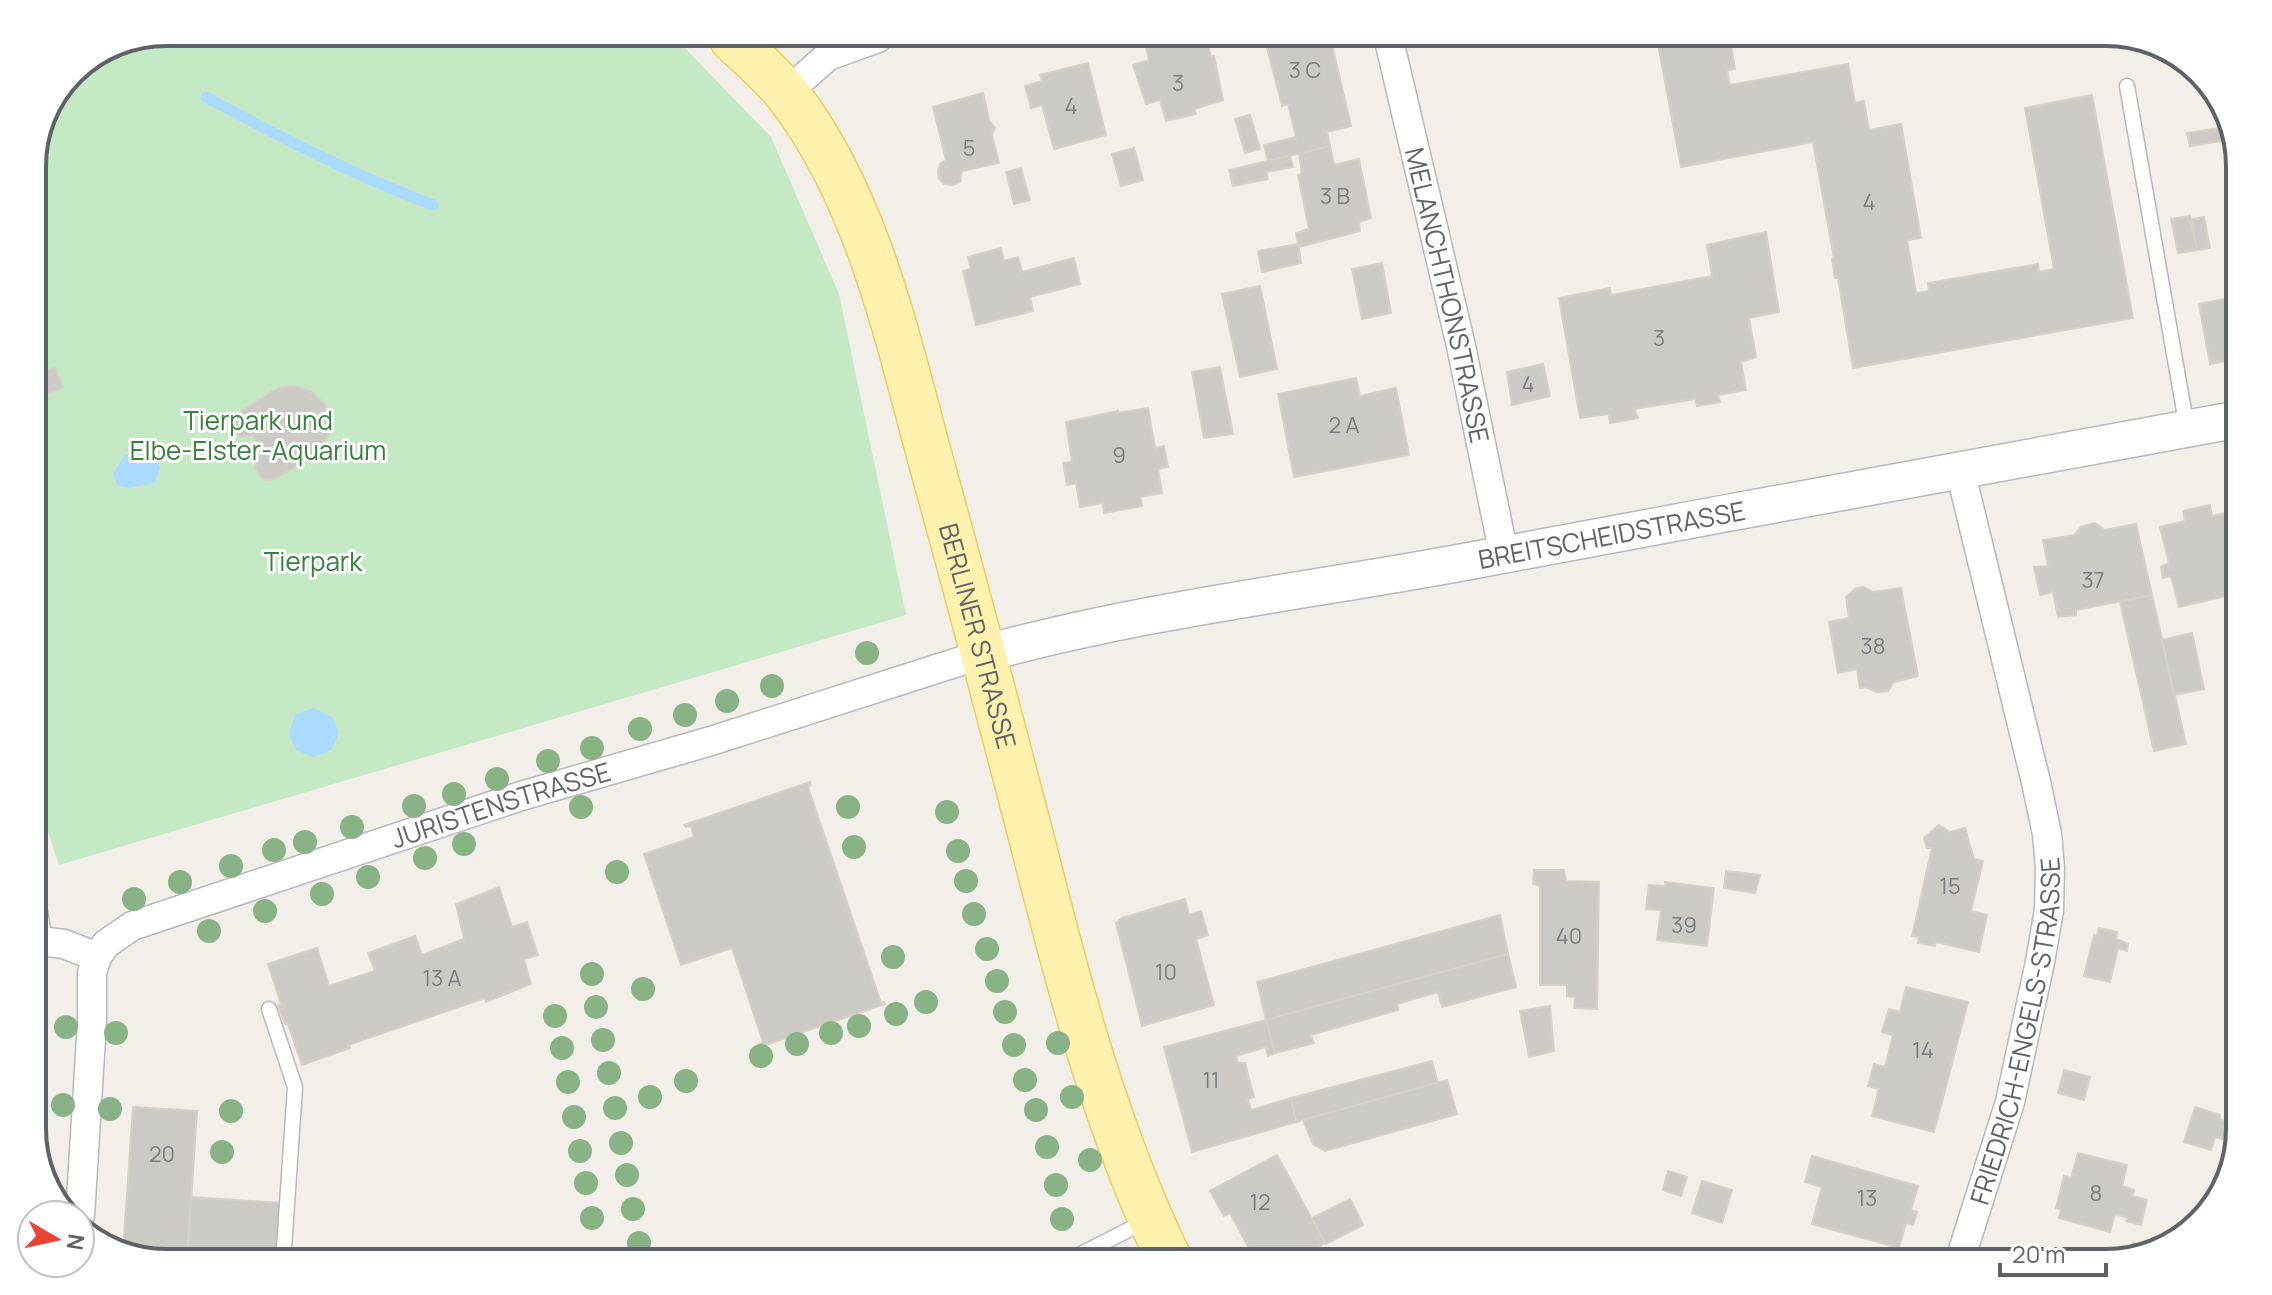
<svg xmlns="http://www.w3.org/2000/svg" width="2272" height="1295" font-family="Manrope,sans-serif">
<rect width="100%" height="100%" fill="#f1efe8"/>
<polygon fill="#c5e8c5" points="676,39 771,137 839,294 906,615 59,865 32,783 32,158 72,71 115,42"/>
<g fill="#aadaff">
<polygon points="141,450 155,454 160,468 155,483 128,488 117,485 113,474 124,456"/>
<polygon points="314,708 332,717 339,733 331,750 314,757 296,750 289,734 295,715"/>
</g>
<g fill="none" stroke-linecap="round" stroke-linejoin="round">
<path stroke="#aadaff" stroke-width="11" d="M206,97C280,137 353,175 433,205"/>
</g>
<g fill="#cccac5" stroke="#d6d1c6" stroke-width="2">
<polygon points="1656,34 1729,34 1735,69 1727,70 1730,85 1848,64 1855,103 1864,101 1869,130 1901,124 1921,238 1907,240 1916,293 1929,291 1928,283 2038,264 2039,272 2054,269 2025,108 2092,95 2133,318 1853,368 1838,278 1835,278 1832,259 1834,258 1813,142 1681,167"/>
<polygon points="1264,36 1330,36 1351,126 1327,132 1330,146 1268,161 1264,145 1296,137 1288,104 1282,106"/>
<polygon points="1184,37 1206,37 1211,57 1214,56 1223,100 1194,109 1196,114 1166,121 1160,100 1146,104 1133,65 1149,60 1146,47"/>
<polygon points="1088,63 1106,135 1054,149 1042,105 1031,108 1025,86 1042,81 1040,75"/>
<polygon points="983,93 989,120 995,128 992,135 999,163 962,171 960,182 953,185 944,184 939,178 938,171 940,164 946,160 933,107"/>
<polygon points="1250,115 1260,149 1245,153 1235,119"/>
<polygon points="2226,127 2228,140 2190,146 2187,133"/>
<polygon points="1330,146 1334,165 1359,159 1371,218 1359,222 1360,231 1299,247 1301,263 1262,272 1258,251 1298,244 1296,233 1309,229 1298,175 1302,173 1299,154"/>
<polygon points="1134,148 1143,180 1121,186 1112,154"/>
<polygon points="1290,156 1293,167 1266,172 1268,179 1233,186 1229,170"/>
<polygon points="1021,168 1030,200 1014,204 1006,172"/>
<polygon points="2190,216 2197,250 2178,253 2171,219"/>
<polygon points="2204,217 2210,248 2197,250 2192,219"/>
<polygon points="1766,232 1779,312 1749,318 1756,357 1741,362 1746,390 1718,395 1720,402 1697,406 1695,399 1634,409 1638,418 1610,423 1609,414 1580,418 1559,298 1610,288 1611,295 1712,276 1707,245"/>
<polygon points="1001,248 1004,261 1018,257 1022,272 1074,258 1080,284 1030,297 1033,311 976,325 963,271 971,269 968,257"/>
<polygon points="1382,263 1391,313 1362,319 1352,269"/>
<polygon points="1260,286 1277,369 1240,377 1222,294"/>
<polygon points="2240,296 2240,358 2210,364 2199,304"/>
<polygon points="1543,364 1550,396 1512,405 1507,372"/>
<polygon points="55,367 63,388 32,399 32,376"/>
<polygon points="1220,367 1233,434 1204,438 1192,372"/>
<polygon points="1356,378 1360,396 1396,388 1409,455 1294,477 1278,394"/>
<polygon points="296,386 314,393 326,406 330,423 328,436 313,458 274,479 266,480 260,476 255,468 256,461 263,452 253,436 241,437 233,431 232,417 271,392 281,387"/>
<polygon points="1148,408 1155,448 1164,446 1168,467 1158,469 1162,493 1140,497 1142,506 1104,513 1103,503 1080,507 1076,483 1067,485 1063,463 1072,462 1066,422 1118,411 1118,413"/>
<polygon points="2210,505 2212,516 2235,511 2240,530 2240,593 2179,607 2171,576 2163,578 2161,567 2169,563 2160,527 2185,521 2183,511"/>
<polygon points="2095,523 2105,530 2136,524 2152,595 2076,610 2076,615 2058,617 2053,592 2040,595 2034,567 2048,566 2043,540 2074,535 2081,527"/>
<polygon points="1864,587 1873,592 1901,588 1918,676 1894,682 1888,691 1877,692 1865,687 1860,688 1857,669 1838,673 1829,622 1849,618 1846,597 1856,588"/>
<polygon points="2152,595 2186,744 2154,751 2120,602"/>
<polygon points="2192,633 2204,689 2174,695 2162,640"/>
<polygon points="810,782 811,785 808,787 881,1003 884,1002 885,1004 760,1047 759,1044 763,1042 732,948 681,965 644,854 694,837 691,826 686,827 684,825"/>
<polygon points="1939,825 1950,832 1965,828 1974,859 1983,861 1971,911 1987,915 1979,952 1936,942 1935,946 1918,943 1919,937 1912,936 1932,848 1927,848 1924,838"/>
<polygon points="1534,870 1564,870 1566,881 1599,882 1597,1009 1574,1008 1575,997 1567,996 1567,985 1540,985 1540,886 1533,884"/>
<polygon points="1726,871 1760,875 1755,893 1724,888"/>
<polygon points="1665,882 1714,888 1707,946 1657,940 1661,910 1646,909 1649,885 1665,886"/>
<polygon points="499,887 512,927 527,922 538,955 524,959 531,984 486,1002 485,998 348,1045 350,1048 302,1065 288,1024 285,1024 278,1005 281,1004 268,964 317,948 329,986 375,971 368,953 415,936 422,955 464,939 456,904"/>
<polygon points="1185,899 1189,915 1201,911 1208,935 1196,939 1214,1005 1142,1026 1116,923 1122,918"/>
<polygon points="1500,915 1508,954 1266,1020 1257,982"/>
<polygon points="2099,928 2117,932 2116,939 2128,944 2127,951 2118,948 2110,982 2084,976 2094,935 2097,936"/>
<polygon points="1508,954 1516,987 1442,1007 1438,992 1397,1004 1398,1010 1311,1035 1314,1043 1275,1053 1266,1020"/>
<polygon points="32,971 41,971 45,1028 32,1029"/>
<polygon points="1906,987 1968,1002 1934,1132 1872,1116 1879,1089 1868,1086 1874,1064 1885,1067 1893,1035 1882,1032 1889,1009 1900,1012"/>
<polygon points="1550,1006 1554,1051 1529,1057 1520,1011"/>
<polygon points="1266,1020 1275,1053 1268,1056 1266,1047 1236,1056 1238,1063 1245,1063 1254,1097 1248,1099 1251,1110 1291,1098 1296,1122 1192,1152 1164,1047"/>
<polygon points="45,1028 41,1111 32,1110 32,1029"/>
<polygon points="1432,1061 1438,1083 1296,1122 1291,1098"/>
<polygon points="2064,1070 2090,1077 2084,1100 2058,1093"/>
<polygon points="1447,1080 1457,1114 1325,1151 1313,1144 1303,1120"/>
<polygon points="133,1107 197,1111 187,1263 166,1263 123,1251"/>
<polygon points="2195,1107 2220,1115 2219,1119 2236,1124 2231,1141 2215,1137 2211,1150 2184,1142"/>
<polygon points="32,1110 41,1111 37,1154 32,1137"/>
<polygon points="2078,1153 2127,1165 2122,1186 2134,1190 2132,1196 2147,1200 2141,1225 2126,1221 2128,1218 2115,1214 2110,1232 2059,1218 2061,1210 2056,1208 2064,1176 2071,1178"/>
<polygon points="1277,1155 1325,1243 1289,1263 1248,1263 1243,1254 1250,1250 1230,1213 1224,1216 1210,1191"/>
<polygon points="1812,1156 1918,1186 1911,1210 1917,1212 1913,1225 1906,1223 1899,1248 1812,1224 1822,1187 1805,1182"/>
<polygon points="1668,1171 1687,1177 1681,1196 1663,1190"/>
<polygon points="1702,1181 1732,1190 1722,1223 1692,1213"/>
<polygon points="191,1197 282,1203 278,1263 187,1263"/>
<polygon points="1350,1199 1363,1225 1326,1244 1312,1218"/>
<polygon points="2133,1243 2153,1250 2129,1257"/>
<polygon points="2037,1248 2081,1263 2031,1263"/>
</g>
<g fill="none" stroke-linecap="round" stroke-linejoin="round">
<g stroke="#b5b8bc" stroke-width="17">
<g id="service">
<polyline points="2127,86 2187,428"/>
<polyline points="269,1009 295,1087 283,1263"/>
<polyline points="1063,1263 1146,1221"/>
</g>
</g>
<g stroke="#b5b8bc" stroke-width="31">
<g id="minor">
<path id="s1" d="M1388,36L1461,346L1504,555"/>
<polyline points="786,93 828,56 878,38"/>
<polyline points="32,907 38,940"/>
<polyline points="32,940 64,944 97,957"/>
<path id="s2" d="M80,1216L92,1022V973L97,957L106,944L132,926L521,796L711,741L983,654"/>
<path id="s3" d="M1959,1263L2010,1102L2040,962L2049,910L2050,868L2047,834L2036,782L1960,470"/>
</g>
</g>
<g stroke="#b5b8bc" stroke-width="39">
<g id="tertiary">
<path id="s4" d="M983,654C1144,609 1311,591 1475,560C1730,513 1984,464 2240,419"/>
</g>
</g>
<g stroke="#f2c960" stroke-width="47">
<g id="primary">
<path id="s5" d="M732,39C751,57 772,75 788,95C873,205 901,356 938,487C971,606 1002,725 1033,844C1069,987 1106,1130 1171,1263"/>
</g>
</g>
<use href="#service" stroke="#fff" stroke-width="14"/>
<use href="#minor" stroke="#fff" stroke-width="28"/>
<use href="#tertiary" stroke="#fff" stroke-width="36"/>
<use href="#primary" stroke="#fff2af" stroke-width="44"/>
</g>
<g fill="#89b387">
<circle cx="867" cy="653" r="12"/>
<circle cx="772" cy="686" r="12"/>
<circle cx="727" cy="701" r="12"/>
<circle cx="685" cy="715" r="12"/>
<circle cx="640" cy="729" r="12"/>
<circle cx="592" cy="748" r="12"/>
<circle cx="548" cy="761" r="12"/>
<circle cx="497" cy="779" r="12"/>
<circle cx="454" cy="794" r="12"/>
<circle cx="414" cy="806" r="12"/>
<circle cx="581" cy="807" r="12"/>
<circle cx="848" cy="807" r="12"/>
<circle cx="947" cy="812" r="12"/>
<circle cx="352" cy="827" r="12"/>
<circle cx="305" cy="842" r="12"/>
<circle cx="464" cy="844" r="12"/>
<circle cx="854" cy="847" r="12"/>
<circle cx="274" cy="850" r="12"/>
<circle cx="958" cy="851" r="12"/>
<circle cx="425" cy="858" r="12"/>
<circle cx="231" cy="866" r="12"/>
<circle cx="617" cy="872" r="12"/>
<circle cx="368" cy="877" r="12"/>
<circle cx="966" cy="881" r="12"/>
<circle cx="180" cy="882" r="12"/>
<circle cx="322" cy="894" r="12"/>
<circle cx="134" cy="899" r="12"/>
<circle cx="265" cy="911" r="12"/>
<circle cx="974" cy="914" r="12"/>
<circle cx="209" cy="931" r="12"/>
<circle cx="987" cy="949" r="12"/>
<circle cx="893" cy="957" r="12"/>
<circle cx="592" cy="974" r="12"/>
<circle cx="997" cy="981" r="12"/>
<circle cx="643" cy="989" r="12"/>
<circle cx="926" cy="1002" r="12"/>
<circle cx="596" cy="1007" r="12"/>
<circle cx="1005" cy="1012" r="12"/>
<circle cx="896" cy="1014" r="12"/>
<circle cx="555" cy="1016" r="12"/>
<circle cx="859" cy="1026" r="12"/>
<circle cx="66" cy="1027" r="12"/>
<circle cx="116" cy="1033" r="12"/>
<circle cx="831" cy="1033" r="12"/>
<circle cx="603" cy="1040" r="12"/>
<circle cx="1058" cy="1043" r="12"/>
<circle cx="797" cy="1044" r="12"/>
<circle cx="1014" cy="1045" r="12"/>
<circle cx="562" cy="1048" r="12"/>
<circle cx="761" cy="1056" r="12"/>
<circle cx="609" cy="1073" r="12"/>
<circle cx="1025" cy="1080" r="12"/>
<circle cx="686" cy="1081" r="12"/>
<circle cx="568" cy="1082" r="12"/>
<circle cx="650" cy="1097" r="12"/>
<circle cx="1072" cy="1097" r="12"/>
<circle cx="63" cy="1105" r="12"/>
<circle cx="615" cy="1108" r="12"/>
<circle cx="110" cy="1109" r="12"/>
<circle cx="1036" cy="1110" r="12"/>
<circle cx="231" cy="1111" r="12"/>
<circle cx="574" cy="1117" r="12"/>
<circle cx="621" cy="1143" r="12"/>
<circle cx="1047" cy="1147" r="12"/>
<circle cx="580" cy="1151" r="12"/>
<circle cx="222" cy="1152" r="12"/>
<circle cx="1090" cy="1160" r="12"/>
<circle cx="627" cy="1175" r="12"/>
<circle cx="586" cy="1183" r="12"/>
<circle cx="1056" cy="1185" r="12"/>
<circle cx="633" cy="1209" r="12"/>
<circle cx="592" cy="1218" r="12"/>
<circle cx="1062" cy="1219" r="12"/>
<circle cx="639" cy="1243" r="12"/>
</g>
<g text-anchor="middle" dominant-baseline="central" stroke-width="6" stroke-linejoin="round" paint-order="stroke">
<g font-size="22" fill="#7a7d7f">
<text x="1305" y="70">3 C</text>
<text x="1178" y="83">3</text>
<text x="1071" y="106">4</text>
<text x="969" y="148">5</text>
<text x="1335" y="196">3 B</text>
<text x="1869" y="202">4</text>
<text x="1659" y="338">3</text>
<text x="1528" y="384">4</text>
<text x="1344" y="425">2 A</text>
<text x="1119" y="455">9</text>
<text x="2093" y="580">37</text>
<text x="1873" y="646">38</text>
<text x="1950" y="886">15</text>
<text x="1684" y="925">39</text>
<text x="1569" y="936">40</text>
<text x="1166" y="972">10</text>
<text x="442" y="978">13 A</text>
<text x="1923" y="1050">14</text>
<text x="1211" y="1080">11</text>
<text x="162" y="1154">20</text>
<text x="2096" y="1193">8</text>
<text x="1867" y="1198">13</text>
<text x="1260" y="1202">12</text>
</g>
<g font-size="26" fill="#5f6368" stroke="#fff">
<text stroke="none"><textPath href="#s1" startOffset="266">MELANCHTHONSTRASSE</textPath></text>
<text stroke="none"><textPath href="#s4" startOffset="640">BREITSCHEIDSTRASSE</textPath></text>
<text stroke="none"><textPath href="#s5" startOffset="656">BERLINER STRASSE</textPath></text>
<text stroke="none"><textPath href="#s2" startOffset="696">JURISTENSTRASSE</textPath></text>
<text stroke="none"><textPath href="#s3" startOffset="240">FRIEDRICH-ENGELS-STRASSE</textPath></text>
</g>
<g font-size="26" fill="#348238" stroke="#fff">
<text x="258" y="420">Tierpark und<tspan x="258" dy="30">Elbe-Elster-Aquarium</tspan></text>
<text x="313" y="561">Tierpark</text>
</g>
</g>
<path d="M0 0H2272V1295H0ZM166 46H2106A120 120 0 0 1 2226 166V1129A120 120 0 0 1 2106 1249H166A120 120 0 0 1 46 1129V166A120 120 0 0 1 166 46Z" fill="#fff" fill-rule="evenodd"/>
<path fill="none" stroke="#5f6368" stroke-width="4" d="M166 46H2106A120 120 0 0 1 2226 166V1129A120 120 0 0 1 2106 1249H166A120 120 0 0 1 46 1129V166A120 120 0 0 1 166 46Z"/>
<g transform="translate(56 1239) rotate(99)"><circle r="38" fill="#ffffff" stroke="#bfc1c3" stroke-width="2"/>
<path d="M0-6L14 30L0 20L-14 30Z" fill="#ea4335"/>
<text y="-12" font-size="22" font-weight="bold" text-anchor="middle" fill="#5f6368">N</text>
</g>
<path d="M2000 1263v12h106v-12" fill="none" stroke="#5f6368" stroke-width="4"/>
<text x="2012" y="1263" font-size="24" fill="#5f6368" stroke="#ffffff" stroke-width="6" paint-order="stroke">20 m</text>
</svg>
